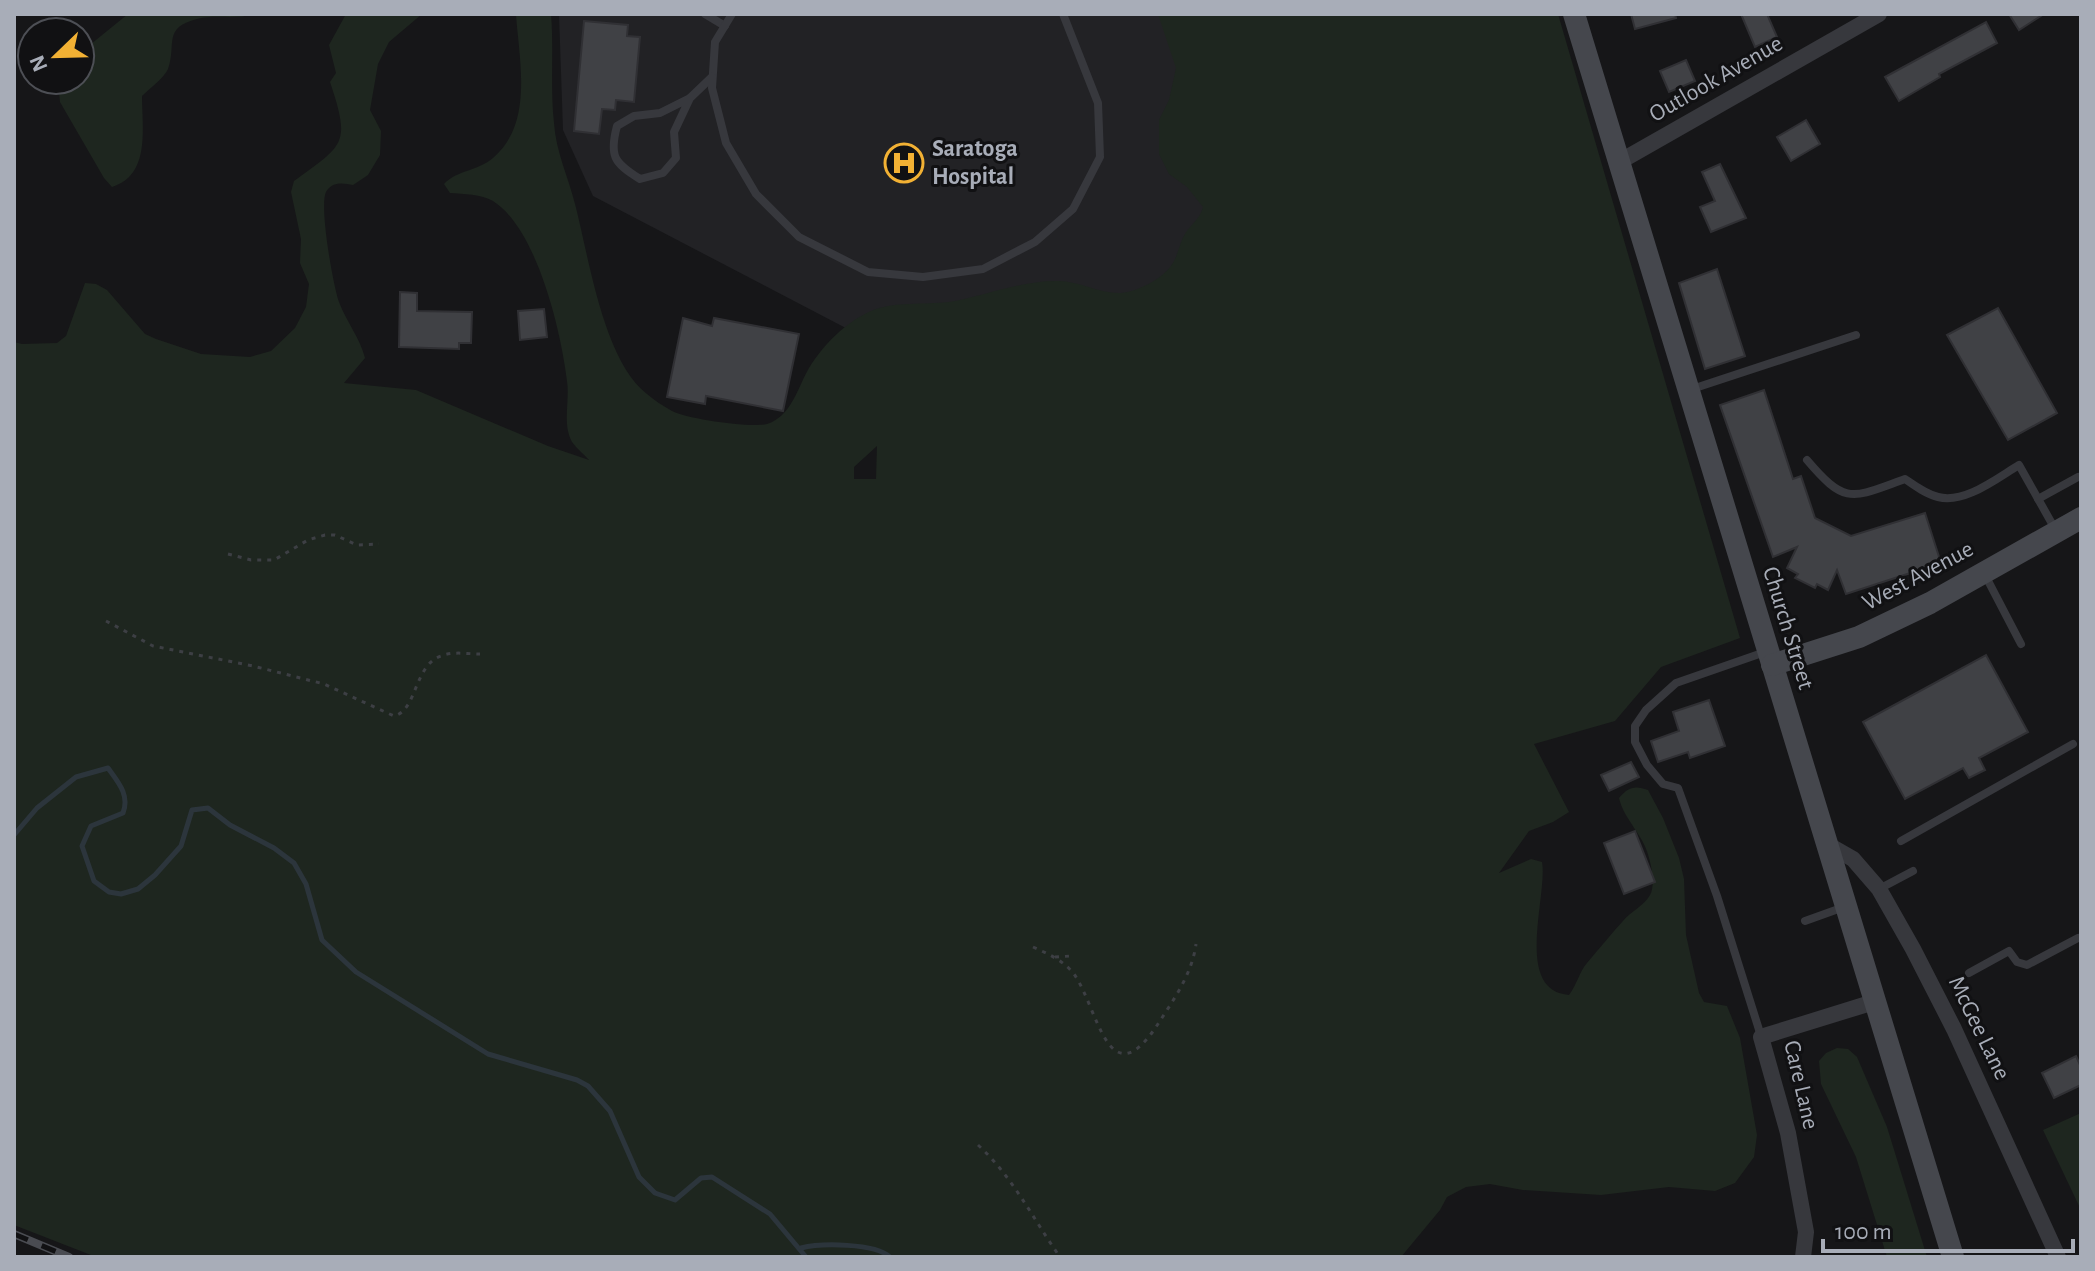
<svg xmlns="http://www.w3.org/2000/svg" width="2095" height="1271" font-family="'Alegreya Sans',sans-serif">
<rect width="100%" height="100%" fill="#161618"/>
<polygon fill="#222225" points="559,14 1180,14 1214,84 1209,284 886,349 593,196 563,130"/>
<g fill="#1e261f" fill-rule="evenodd">
<path d="M254,14C235,20 215,14 197,19C162,28 177,44 168,69C164,78 149,89 142,96C142,128 151,175 112,187L104,178L60,102L59,91L62,80H80V53L128,14Z"/>
<path d="M346,14H422L389,42L378,64L370,110L381,131L380,155L368,175L353,185C343,183 332,181 326,192C319,206 333,285 339,302C346,321 360,338 365,358L344,383L416,390L548,446L589,460C584,454 577,449 572,442C562,424 570,401 567,381C561,331 537,229 493,201C481,194 464,194 450,193L444,184C457,170 478,171 493,158C534,123 519,60 516,14H551C554,50 550,87 554,123C556,152 568,176 575,204C589,257 603,360 647,394C654,400 663,406 672,411C687,419 750,428 767,424C791,417 798,387 809,368C823,345 846,322 871,311C895,301 924,305 949,302C985,296 1019,281 1056,281C1078,280 1099,294 1121,293C1140,291 1167,277 1175,259C1179,250 1181,239 1187,231C1194,222 1200,218 1203,207L1187,187L1169,174L1159,154V120L1169,100L1176,68L1158,14H1558L1740,638L1661,667L1615,721L1534,744L1569,812L1553,822L1529,831L1499,873L1531,859L1542,862C1548,895 1513,991 1569,995C1577,985 1579,972 1587,963C1599,949 1611,934 1623,921C1630,912 1645,905 1650,895C1655,887 1652,868 1649,858C1644,835 1624,820 1619,798C1628,787 1635,785 1648,790L1663,818L1679,858L1684,879L1686,935L1699,993L1704,1002L1727,1006L1740,1038L1757,1135L1754,1157L1735,1183L1715,1191L1669,1187L1601,1195L1523,1190L1490,1184L1466,1187L1447,1197L1440,1210L1401,1257H96L14,1225V342L22,344L57,343L66,336L85,283L96,284L107,290L145,334L156,339L201,354L250,357L271,351L295,328L306,307L309,284L300,263L301,239L291,192L294,181C344,144 351,145 330,82L336,73L329,45ZM877,446L876,479H854V467Z"/>
<polygon points="1837,1048 1848,1049 1857,1057 1887,1127 1927,1257 1887,1257 1856,1157 1821,1084 1819,1061 1826,1053"/>
<polygon points="2081,1113 2081,1210 2043,1130"/>
</g>
<g fill="none" stroke-linecap="round" stroke-linejoin="round">
<g stroke="#2c353c" stroke-width="5">
<path d="M14,835L37,808L76,777L108,768C118,782 130,795 123,813L91,826L82,846L94,881L109,892L121,894L138,889L155,875L181,846L192,810L208,808L230,825L274,848L294,863L306,884L322,940L356,972L488,1054L577,1080L588,1086L610,1111L639,1177L655,1193L675,1200L701,1178L712,1177L770,1214L806,1257"/>
<path d="M801,1248C821,1243 875,1243 890,1257"/>
</g>
</g>
<g fill="#404145" stroke="#303034" stroke-width="2">
<polygon points="1631,14 1675,14 1676,18 1635,29"/>
<polygon points="1741,14 1767,14 1777,37 1755,47"/>
<polygon points="2009,14 2044,14 2019,30"/>
<polygon points="584,21 628,25 627,36 640,37 634,102 616,100 615,110 602,109 599,134 574,131"/>
<polygon points="1986,22 1997,43 1939,74 1940,77 1899,101 1885,77"/>
<polygon points="1686,60 1695,81 1669,92 1660,71"/>
<polygon points="1806,120 1820,144 1791,161 1777,137"/>
<polygon points="1720,164 1746,218 1711,232 1700,207 1715,201 1702,172"/>
<polygon points="1717,269 1745,356 1705,369 1679,283"/>
<polygon points="400,292 417,293 417,311 472,312 471,343 459,343 459,349 399,347"/>
<polygon points="1998,308 2057,413 2008,440 1947,335"/>
<polygon points="544,309 547,337 520,340 518,311"/>
<polygon points="683,318 712,326 714,318 799,334 783,411 706,396 705,404 667,397"/>
<polygon points="1764,390 1793,479 1801,476 1815,518 1851,536 1925,513 1941,563 1846,594 1837,570 1828,590 1817,584 1815,588 1795,578 1798,574 1787,568 1797,547 1773,557 1720,405"/>
<polygon points="1986,655 2028,732 1979,758 1985,770 1969,778 1963,768 1905,799 1863,722"/>
<polygon points="1709,700 1725,746 1690,758 1688,752 1658,762 1651,741 1679,731 1673,712"/>
<polygon points="1631,762 1639,777 1609,791 1601,775"/>
<polygon points="1635,831 1655,882 1624,894 1604,843"/>
<polygon points="2076,1056 2081,1067 2081,1085 2054,1098 2042,1073"/>
</g>
<g fill="none" stroke-linecap="round" stroke-linejoin="round">
<g stroke="#3d3f44" stroke-width="3" stroke-dasharray="4 6" stroke-linecap="butt">
<polyline points="228,554 251,560 274,560 308,540 325,535 335,535 357,545 379,544"/>
<path d="M106,621L153,646L253,666L324,684L394,716C417,711 414,665 441,656C453,651 467,654 480,654"/>
<path d="M1033,947C1048,954 1063,960 1074,974C1098,1008 1108,1098 1156,1027C1172,1002 1192,975 1196,944"/>
<polyline points="1055,957 1071,956"/>
<path d="M978,1145C1013,1177 1033,1219 1060,1257"/>
</g>
<g stroke="#37383d" stroke-width="8">
<polyline points="705,14 725,26"/>
<polyline points="732,14 715,42 712,88 726,143 756,194 799,237 868,272 923,277 983,269 1035,242 1073,209 1100,157 1098,103 1063,14"/>
<path d="M690,98L674,132L676,158L663,173L640,179C614,163 609,156 617,126L634,116L660,113L690,98L712,77"/>
<polyline points="1689,390 1856,335"/>
<path d="M1807,460C1846,506 1852,498 1905,479C1915,486 1926,494 1938,497C1965,504 1997,478 2019,465L2055,529"/>
<polyline points="2038,499 2078,477"/>
<polyline points="1984,573 2021,644"/>
<polyline points="1901,841 2073,744"/>
<polyline points="1879,889 1913,871"/>
<polyline points="1805,921 1844,907"/>
<polyline points="1969,973 2009,951 2017,962 2027,965 2078,938"/>
<polyline points="1761,1036 1717,896 1678,788 1663,784 1647,765 1635,742 1635,726 1646,710 1676,683 1765,652"/>
</g>
<g stroke="#37383d" stroke-width="16">
<polyline points="1619,162 1879,14"/>
<polyline points="1825,843 1853,859 1879,889 1913,949 1954,1029 2058,1257"/>
<polyline points="1803,1257 1806,1232 1788,1133 1761,1037 1874,1002"/>
</g>
<g stroke="#45474d" stroke-width="22">
<polyline points="1574,14 1953,1257"/>
<polyline points="1772,665 1859,637 1930,603 2081,518"/>
</g>
<g stroke="#4a4c52" stroke-width="8">
<polyline id="rail" points="14,1234 69,1257"/>
</g>
<use href="#rail" stroke="#111113" stroke-width="5" stroke-dasharray="15" stroke-linecap="butt"/>
</g>
<defs>
<g id="hospital-ring" transform="scale(2)"><circle r="9.5" fill="#111113" stroke="#f2b134" stroke-width="1.5"/><path d="M-5-5h3v3.5h4V-5h3V5h-3V1.5h-4V5h-3Z" fill="#f2b134"/></g>
</defs>
<g fill-rule="evenodd">
<use href="#hospital-ring" x="904" y="163"/>
</g>
<g text-anchor="middle" dominant-baseline="central" stroke-width="6" stroke-linejoin="round" paint-order="stroke">
<g font-size="24" fill="#a8adb8" stroke="#111113">
<text transform="translate(1716 79) rotate(-30)">Outlook Avenue</text>
<text transform="translate(1918 576) rotate(-28)">West Avenue</text>
<text transform="translate(1788 628) rotate(73)">Church Street</text>
<text transform="translate(1979 1028) rotate(64)">McGee Lane</text>
<text transform="translate(1801 1085) rotate(77)">Care Lane</text>
</g>
<g font-size="24" font-weight="bold" fill="#a8adb8" stroke="#111113" text-anchor="start">
<text x="932" y="149">Saratoga<tspan x="932" dy="28">Hospital</tspan></text>
</g>
</g>
<rect width="2095" height="1271" fill="none" stroke="#a8adb8" stroke-width="32"/>
<g transform="translate(56 56) rotate(247)"><circle r="38" fill="#111113" stroke="#4d4f55" stroke-width="2"/>
<path d="M0-6L14 30L0 20L-14 30Z" fill="#f2b134"/>
<text y="-12" font-size="22" font-weight="bold" text-anchor="middle" fill="#a8adb8">N</text>
</g>
<path d="M1823 1239v12h250v-12" fill="none" stroke="#a8adb8" stroke-width="4"/>
<text x="1835" y="1239" font-size="24" fill="#a8adb8" stroke="#111113" stroke-width="6" paint-order="stroke">100 m</text>
</svg>
